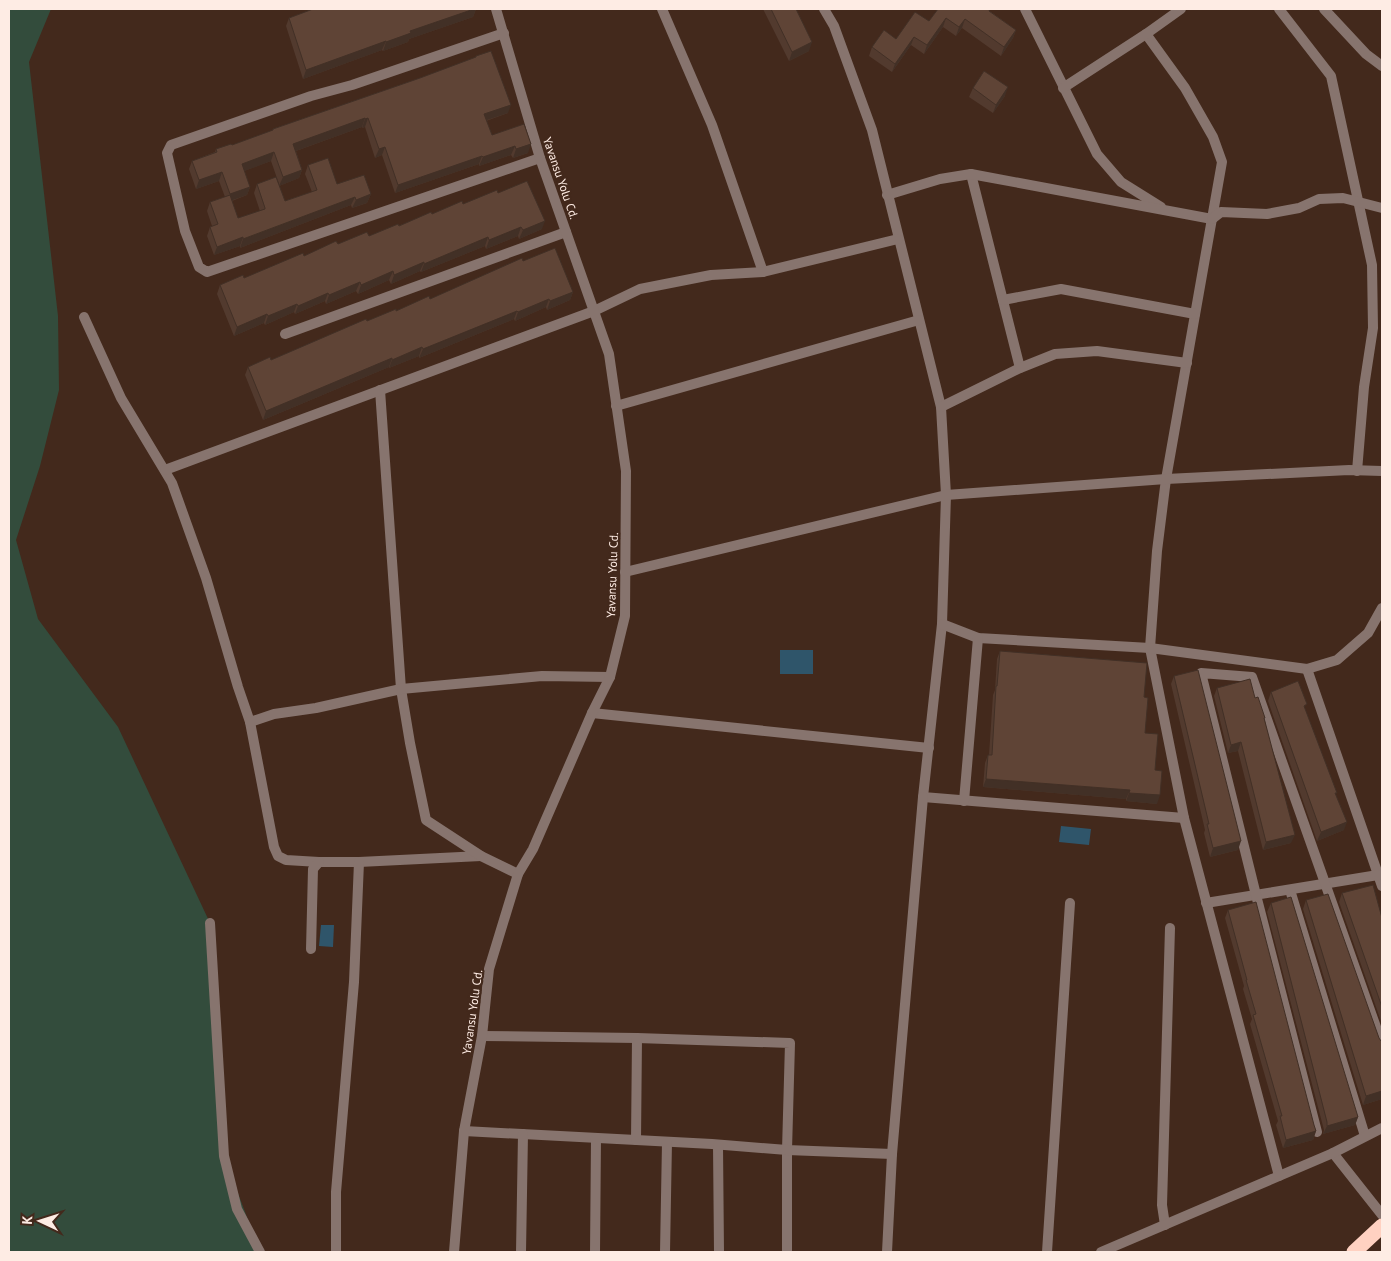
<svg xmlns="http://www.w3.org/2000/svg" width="1391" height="1261" font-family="'PT Sans',sans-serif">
<rect width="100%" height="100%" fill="#43291c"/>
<polygon fill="#334c3c" points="9,9 51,9 29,62 58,316 59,390 40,466 16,540 38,619 118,727 210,923 224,1156 260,1252 9,1252"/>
<g fill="#2f556a">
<rect x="780" y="650" width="33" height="24"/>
<polygon points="1061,826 1091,829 1089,845 1059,842"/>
<polygon points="321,925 334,925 333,947 319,946"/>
</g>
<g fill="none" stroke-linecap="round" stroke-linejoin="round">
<g stroke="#87746e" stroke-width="10">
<polyline points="662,9 712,125 763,272"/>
<polyline points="824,9 834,26 872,130 941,407 946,495 942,624 923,797 1184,818"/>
<polyline points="1025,9 1097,154 1121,182 1161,207"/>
<polyline points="1279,9 1331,76 1372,265 1373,328 1364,387 1357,471"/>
<polyline points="1324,9 1366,54 1382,66"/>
<polyline points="504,33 352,85 311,96 171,145 167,153 185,231 199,267 207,272 540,158"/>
<polyline points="1146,34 1185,88 1213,137 1222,162 1166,479 1157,551 1150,648 1184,818 1279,1176"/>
<polyline points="1063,88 1146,34 1181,9"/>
<polyline points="971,174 1020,368"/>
<polyline points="887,195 940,179 971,174 1212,219"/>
<polyline points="1212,219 1221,212 1267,214 1299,208 1319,199 1343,198 1382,208"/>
<polyline points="1003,300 1061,289 1195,314"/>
<polyline points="84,317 121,398 172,483 206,578 238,687 250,722 274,847 278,856 286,860 319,862 359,862 481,856"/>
<polyline points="285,334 566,232"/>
<polyline points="380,390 401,689 410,743 426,820 481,856 518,874"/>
<polyline points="616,406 919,320"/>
<polyline points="941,407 1020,368 1055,354 1097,351 1187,363"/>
<polyline points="165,470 594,311 640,289 711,275 763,272 898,239"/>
<polyline points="625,572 946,495 1166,479 1349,470 1382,471"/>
<polyline points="942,624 978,638 1150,648 1307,669 1337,660 1368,633 1382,608"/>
<polyline points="1307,669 1382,886"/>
<polyline points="592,713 929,748"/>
<polyline points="250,722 274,714 316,708 401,689 542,676 610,677"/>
<polyline points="964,801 978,638"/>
<polyline points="1290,890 1365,1136"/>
<polyline points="1206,903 1378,875"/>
<polyline points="210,923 224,1156 237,1209 260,1252"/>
<polyline points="311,949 313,869 319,862"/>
<polyline points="482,1036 637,1038 790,1043 787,1150 787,1252"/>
<polyline points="464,1131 712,1144 787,1150 892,1154"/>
<polyline points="1317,1132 1256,895 1201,673 1252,677 1382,1044"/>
<polyline points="636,1140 637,1038"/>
<polyline points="718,1145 719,1252"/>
<polyline points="1333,1153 1382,1215"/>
<polyline points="1165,1225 1162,1205 1170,928"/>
<polyline points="336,1252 336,1192 354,982 359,862"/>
<polyline points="454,1252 464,1131 482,1036 489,969 518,874 533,849 592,713 610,677 625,616 626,471 609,354 540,158 496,9"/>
<polyline points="521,1252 523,1134"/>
<polyline points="595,1252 596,1138"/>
<polyline points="665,1252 667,1142"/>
<polyline points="887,1252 892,1154 923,797"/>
<polyline points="1047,1252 1070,903"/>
<polyline points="1101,1252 1333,1153 1382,1128"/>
</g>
<polyline stroke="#ffd1c1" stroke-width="15" points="1354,1252 1382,1226"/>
</g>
<g fill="#523a2e" fill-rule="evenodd">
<polygon points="313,9 476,9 473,17 409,39 408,42 383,51 382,50 303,79 286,26 289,18"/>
<polygon points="763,9 796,9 809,51 789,61"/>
<polygon points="938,9 991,12 1016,30 1013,38 1001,56 962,28 956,36 943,27 924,54 911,45 892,72 869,56 872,47 896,39 929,21"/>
<path d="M476,56L508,113L486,121L492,135L528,153L513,158L511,155L479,166V164L395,193L382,155L375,158L365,127L362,128V127L296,151L302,170L299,178L279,186L285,201L312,192L305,174L308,165L337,184L371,194L367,203L352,208L351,205L240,248V246L214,255L207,236L210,227L212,226L207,211L210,202L225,197L219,181L196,189L189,169L192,161L215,152L216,149L232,145L272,131L273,129L420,78L475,58ZM271,161L279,184H257L254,193L260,211L238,218L232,201L247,195L250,187L244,171Z"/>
<polygon points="973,88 1005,96 993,113 969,97"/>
<polygon points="498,193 542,229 519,239 518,236 486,249 485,246 421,272 420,271 391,284 389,280 358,294 356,291 326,304 325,301 295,314 294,312 265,325 264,323 234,336 217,294 220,285 244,278 304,256 338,244 369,236 432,214"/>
<polygon points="523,261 573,292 570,300 547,310 546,307 515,321 514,319 419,358 419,356 389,368 389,367 263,420 245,375 248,367 271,360 367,321 430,299"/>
<polygon points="1000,651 1144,697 1145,733 1155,770 1157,804 1126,801 1126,799 983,787 985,763 988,755 989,755 993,695 995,690 997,659"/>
<polygon points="1174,676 1238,850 1210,857 1204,833 1205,830 1171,684"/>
<polygon points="1217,688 1255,698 1265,721 1291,843 1263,850 1238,751 1228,753 1214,696"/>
<polygon points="1271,692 1305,709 1336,795 1344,830 1317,841 1268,701"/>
<polygon points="1342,893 1382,918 1382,1024 1339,902"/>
<polygon points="1306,900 1382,1099 1363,1105 1303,909"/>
<polygon points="1271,903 1358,1117 1355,1125 1323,1134 1324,1130 1267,912"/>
<polygon points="1228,910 1316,1131 1313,1140 1283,1148 1276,1125 1278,1121 1250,1024 1252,1019 1243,989 1244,986 1225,918"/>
</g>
<g fill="#423026">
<polygon points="474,9 476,9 473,17 409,39 408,42 383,51 386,42 410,31"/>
<polygon points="946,18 943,27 924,54 927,45"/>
<polygon points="965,19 962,28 956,36 959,27"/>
<polygon points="1016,30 1013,38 1001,56 1004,47"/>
<polygon points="914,37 911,45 892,72 895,64"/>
<polygon points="386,41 382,50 303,79 306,70"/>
<polygon points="812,42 809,51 789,61 792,52"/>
<polygon points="1008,87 1005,96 993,113 996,105"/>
<polygon points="511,105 508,113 481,122 484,114"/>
<polygon points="365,118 362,127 290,153 293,144"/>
<polygon points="368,118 365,127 362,128 365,119"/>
<polygon points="531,144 528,153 513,158 516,149"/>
<polygon points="515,146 511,155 479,166 483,157"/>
<polygon points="385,147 382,155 375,158 379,149"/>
<polygon points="274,152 271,161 239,173 242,164"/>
<polygon points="482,156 479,164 395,193 398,185"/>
<polygon points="302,170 299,178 279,186 283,177"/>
<polygon points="222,172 219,181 196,189 199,180"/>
<polygon points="250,187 247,195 227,202 230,194"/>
<polygon points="371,194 367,203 352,208 356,200"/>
<polygon points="355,197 351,205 240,248 243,239"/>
<polygon points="545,221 542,229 519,239 523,230"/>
<polygon points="521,227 518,236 486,249 489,240"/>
<polygon points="243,237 240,246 214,255 217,247"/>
<polygon points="488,237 485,246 421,272 424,264"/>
<polygon points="424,262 420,271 391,284 394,275"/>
<polygon points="393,271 389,280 358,294 361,285"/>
<polygon points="360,282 356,291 326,304 329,295"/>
<polygon points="573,292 570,300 547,310 550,301"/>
<polygon points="328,293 325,301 295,314 298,306"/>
<polygon points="549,299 546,307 515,321 518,312"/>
<polygon points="297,304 294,312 265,325 268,316"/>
<polygon points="517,311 514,319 419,358 423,349"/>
<polygon points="267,314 264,323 234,336 237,327"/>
<polygon points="422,347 419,356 389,368 392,360"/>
<polygon points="392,358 389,367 263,420 266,411"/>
<polygon points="1241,742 1238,751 1228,753 1231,745"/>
<polygon points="986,779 1130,790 1126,799 983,787"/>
<polygon points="1129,793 1160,795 1157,804 1126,801"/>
<polygon points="1347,822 1344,830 1317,841 1321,832"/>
<polygon points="1295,835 1291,843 1263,850 1266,842"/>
<polygon points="1241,841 1238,850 1210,857 1213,848"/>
<polygon points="1382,1091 1382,1099 1363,1105 1366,1096"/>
<polygon points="1358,1117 1355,1125 1323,1134 1327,1126"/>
<polygon points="1316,1131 1313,1140 1283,1148 1286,1140"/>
</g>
<g fill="#5f4436" stroke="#423026">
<polygon points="313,9 474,9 410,31 411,33 386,42 386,41 306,70 289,18"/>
<polygon points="771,9 796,9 812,42 792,52"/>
<polygon points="938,9 990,9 989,11 1016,30 1004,47 965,19 959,27 946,18 927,45 914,37 895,64 872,47 884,30 896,39 915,12 929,21"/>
<polygon points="491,51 511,105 484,114 492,135 524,124 531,144 516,149 515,146 483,157 482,156 398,185 385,147 379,149 368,118 365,119 365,118 293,144 302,170 283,177 274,152 242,164 250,187 230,194 222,172 199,180 192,161 217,152 216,149 231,144 232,145 273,130 273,129 420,78 476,57 476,56"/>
<polygon points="984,71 1008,87 996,105 973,88"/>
<polygon points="328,158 337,184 364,175 371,194 356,200 355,197 243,239 243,237 217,247 210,227 218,224 210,202 230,195 238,218 265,209 265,208 257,184 276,177 285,201 317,190 308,165"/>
<polygon points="527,181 545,221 523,230 521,227 489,240 488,237 424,264 424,262 394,275 393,271 361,285 360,282 329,295 328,293 298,306 297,304 268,316 267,314 237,327 220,285 243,275 244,278 303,253 304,256 336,241 338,244 367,232 369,236 398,224 399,226 431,212 432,214 462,201 463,204 497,190 498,193"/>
<polygon points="555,248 573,292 550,301 549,299 518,312 517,311 423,349 422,347 392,360 392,358 266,411 248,367 270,357 271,360 366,319 367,321 396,309 396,311 429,296 430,299 522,258 523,261"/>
<polygon points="1000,651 1147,663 1144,697 1148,698 1145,733 1158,734 1155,770 1162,771 1160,795 1129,793 1130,790 986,779 988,755 992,755 996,686 997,686"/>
<polygon points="1198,670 1241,841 1213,848 1207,824 1209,824 1174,676"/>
<polygon points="1250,679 1255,698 1258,697 1265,718 1264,718 1295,835 1266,842 1241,742 1231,745 1217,688"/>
<polygon points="1298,681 1307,704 1304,706 1337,793 1335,793 1347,822 1321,832 1271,692"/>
<polygon points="1373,885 1382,918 1382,1007 1342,893"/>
<polygon points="1328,894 1379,1038 1381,1041 1382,1041 1382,1091 1366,1096 1306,900"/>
<polygon points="1291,897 1358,1117 1327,1126 1327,1122 1271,903"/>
<polygon points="1256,902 1314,1125 1316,1131 1286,1140 1280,1116 1282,1116 1253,1015 1256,1014 1246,980 1247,980 1228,910"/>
</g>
<g text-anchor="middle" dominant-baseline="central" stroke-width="4.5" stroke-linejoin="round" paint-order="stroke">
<g font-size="12" fill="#feece4" stroke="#43291c">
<text transform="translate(561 178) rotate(71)">Yavansu Yolu Cd.</text>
<text transform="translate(612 575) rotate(-88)">Yavansu Yolu Cd.</text>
<text transform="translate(472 1012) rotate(-82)">Yavansu Yolu Cd.</text>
</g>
</g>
<rect width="1391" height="1261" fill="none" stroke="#feece4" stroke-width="20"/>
<g transform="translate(40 1221) rotate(274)" stroke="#43291c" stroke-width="4" paint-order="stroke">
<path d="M0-4L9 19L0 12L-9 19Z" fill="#feece4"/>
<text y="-8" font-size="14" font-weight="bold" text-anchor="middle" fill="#feece4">K</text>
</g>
</svg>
